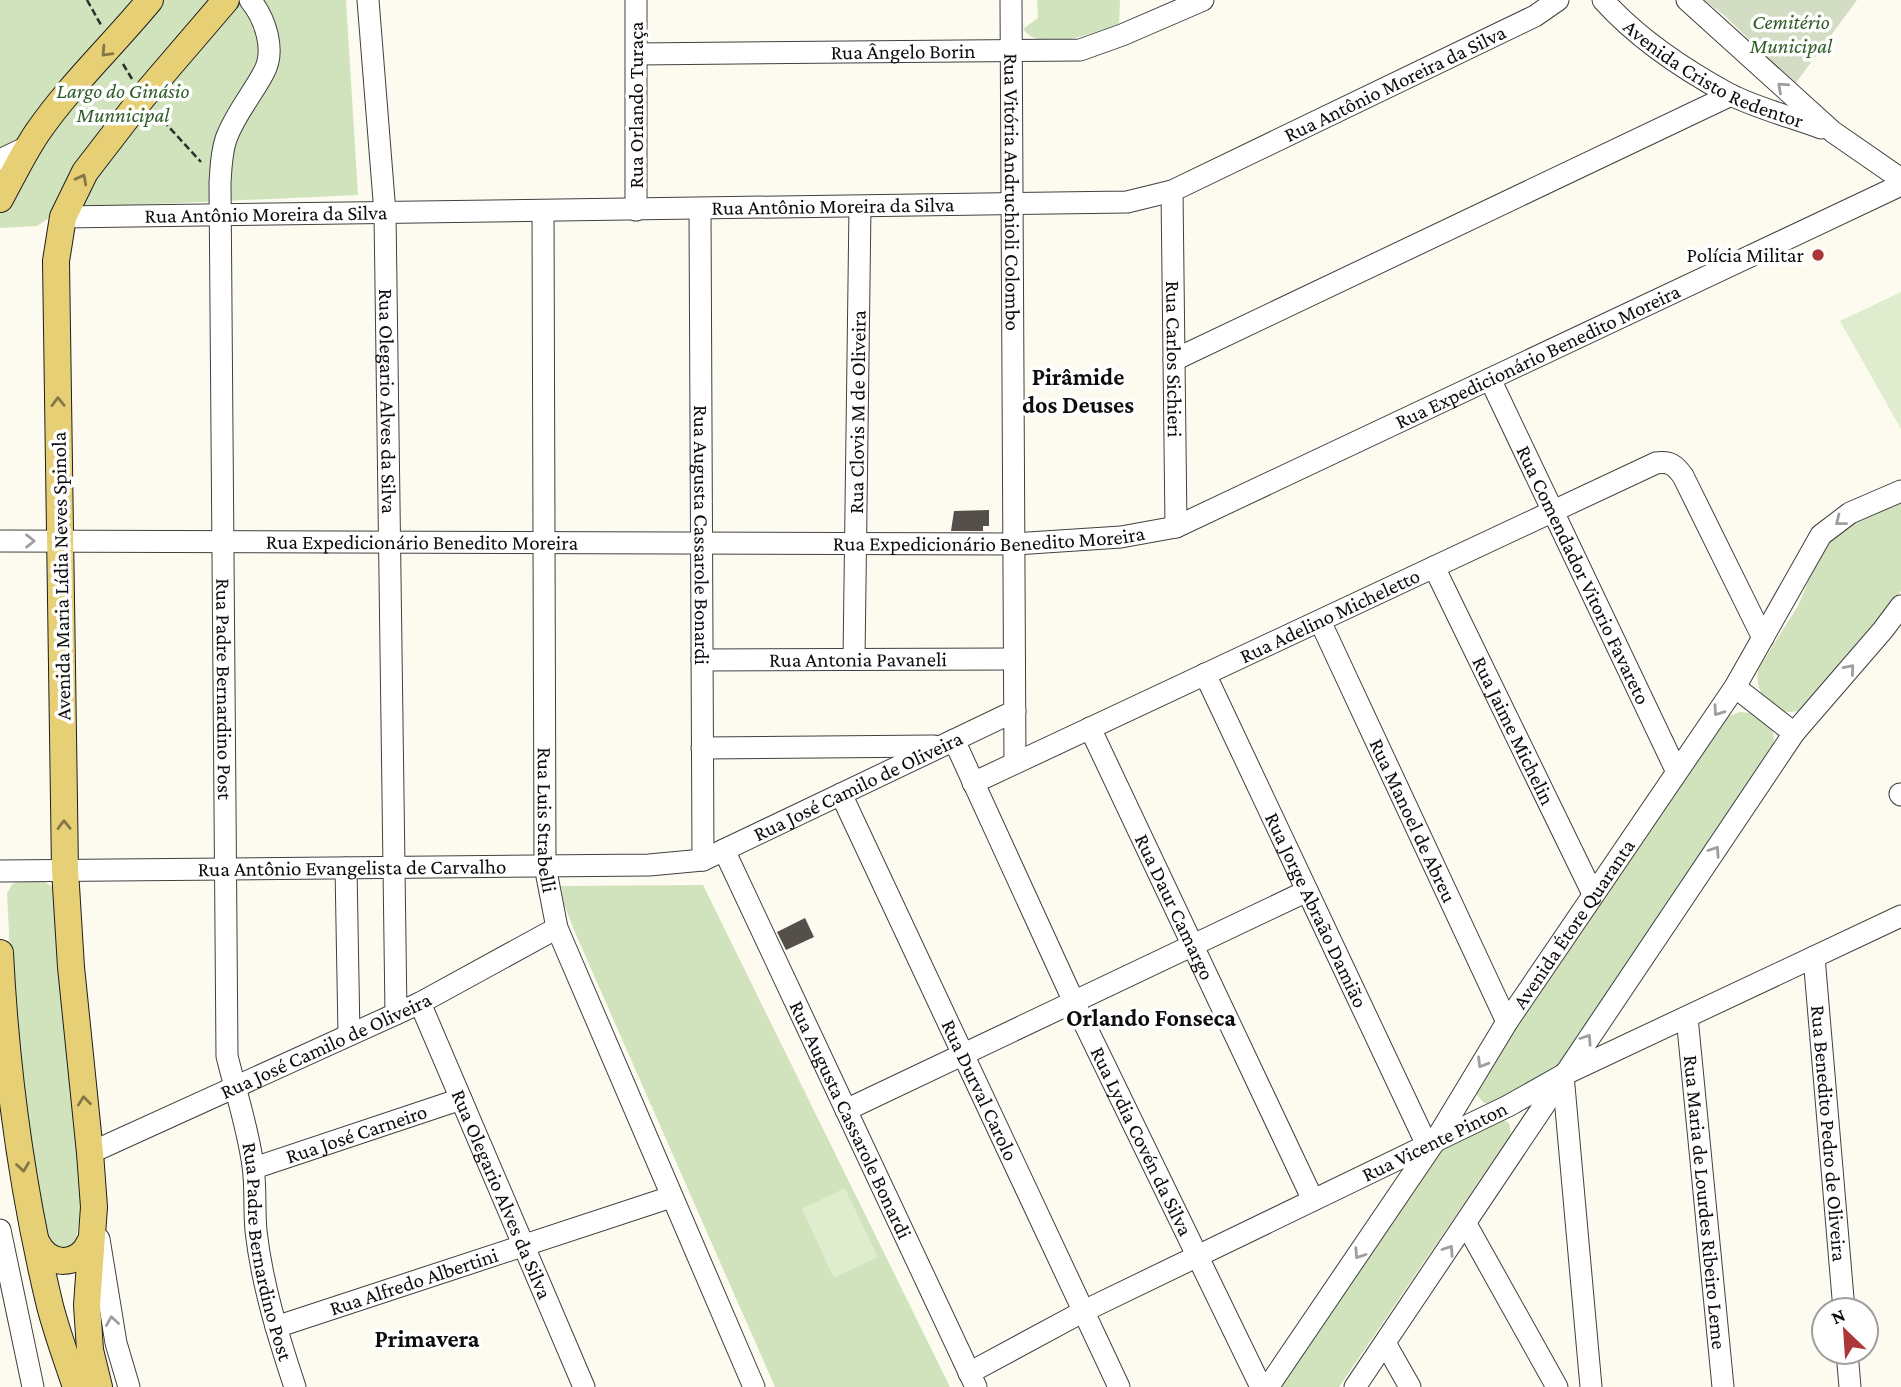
<svg xmlns="http://www.w3.org/2000/svg" width="1901" height="1387" font-family="'Crimson Pro',serif">
<rect width="100%" height="100%" fill="#fdfbef"/>
<g fill="#d0e3bd">
<polygon points="0,0 346,0 358,195 90,207 57,213 37,226 0,228"/>
<path d="M1037,0H1120L1119,24C1094,32 1042,55 1023,29L1038,18Z"/>
<path d="M1901,500V591L1818,698C1812,703 1806,709 1798,711C1772,717 1754,693 1758,669L1798,606L1823,546L1846,526Z"/>
<polygon points="1740,712 1758,714 1772,724 1775,747 1564,1059 1551,1070 1494,1104 1484,1103 1477,1095 1476,1087 1720,719"/>
<polygon points="21,881 45,882 54,888 83,1162 80,1216 75,1244 61,1250 47,1241 14,1028 7,894 12,884"/>
<polygon points="703,885 950,1387 775,1387 574,930 564,904 561,886"/>
<polygon points="1501,1119 1509,1123 1511,1134 1339,1387 1281,1387 1437,1150"/>
</g>
<polygon fill="#d3ddc3" points="1704,0 1857,0 1795,84 1725,16"/>
<g fill="#e0ecce">
<polygon points="1901,292 1901,429 1840,321"/>
<polygon points="845,1188 878,1257 834,1278 802,1209"/>
</g>
<g fill="#544f4b">
<polygon points="989,510 989,526 983,526 983,531 951,531 954,511"/>
<polygon points="805,918 814,937 786,950 777,932"/>
</g>
<g fill="none" stroke-linecap="round" stroke-linejoin="round">
<g stroke="#404040" stroke-width="23">
<g id="minor">
<path id="s1" d="M250,0C265,18 276,50 264,72C252,95 235,114 226,139C221,154 221,168 220,183L227,1056C236,1093 248,1128 253,1166C256,1187 254,1209 256,1231C262,1284 278,1336 295,1387"/>
<path id="s2" d="M368,0L385,213L396,1014"/>
<path id="s3" d="M1011,0L1015,763"/>
<path id="s4" d="M1603,0C1638,39 1683,69 1729,94C1756,108 1792,117 1821,128"/>
<polyline points="1687,0 1833,132 1901,179"/>
<path id="s5" d="M637,54L1080,50L1122,35L1203,0"/>
<polyline points="0,160 29,146"/>
<path id="s6" d="M1172,191L1176,527"/>
<path id="s7" d="M700,209L703,860"/>
<polyline points="636,210 636,0"/>
<path id="s8" d="M543,211L545,866L557,928L754,1387"/>
<path id="s9" d="M63,217L1127,202L1172,191L1535,16L1558,0"/>
<polyline points="1174,360 1731,95"/>
<path id="s10" d="M1490,379L1676,770"/>
<path id="s11" d="M0,541L1014,544L1121,537L1176,527L1901,185"/>
<path id="s12" d="M1434,567L1593,894"/>
<path id="s13" d="M1320,621L1507,1022"/>
<path id="s14" d="M854,659L860,207"/>
<path id="s15" d="M702,660L1014,659"/>
<path id="s16" d="M1205,674L1427,1145"/>
<polyline points="1735,687 1794,733"/>
<path id="s17" d="M1090,728L1313,1200"/>
<path id="s18" d="M954,740L1074,1002L1261,1387"/>
<polyline points="702,748 934,746"/>
<path id="s19" d="M973,783L1656,463C1670,461 1675,465 1683,476L1763,638"/>
<path id="s20" d="M841,794L1119,1387"/>
<polyline points="1900,794 1901,795"/>
<path id="s21" d="M724,850L976,1387"/>
<polyline points="346,868 349,1035"/>
<path id="s22" d="M0,871L649,865L703,860L1015,711"/>
<path id="s23" d="M1814,957L1844,1310"/>
<path id="s24" d="M420,1003L584,1387"/>
<path id="s25" d="M1687,1017L1723,1387"/>
<polyline points="1563,1075 1591,1387"/>
<polyline points="846,1110 1307,891"/>
<path id="s26" d="M90,1153L420,1003L557,928"/>
<path id="s27" d="M254,1168L461,1099"/>
<polyline points="1466,1224 1557,1387"/>
<polyline points="0,1230 33,1387"/>
<polyline points="99,1239 116,1343 129,1387"/>
<path id="s28" d="M276,1327L671,1197"/>
<polyline points="1385,1343 1410,1387"/>
<polyline points="1847,1352 1850,1387"/>
<path id="s29" d="M969,1373L1084,1311L1508,1106L1563,1075L1901,916"/>
<path id="s30" d="M1268,1387L1435,1141L1507,1022L1735,687L1821,535L1850,513L1901,491"/>
<polyline points="1355,1387 1794,733 1883,630 1901,606"/>
</g>
</g>
<g stroke="#1e1e1e" stroke-width="28">
<g id="major">
<path d="M0,199C12,177 23,154 37,133C70,85 113,45 150,0"/>
<path d="M0,953C6,1072 22,1190 50,1306C57,1333 67,1360 76,1387"/>
<path d="M37,1243C49,1267 79,1267 90,1242"/>
<polyline points="99,1387 90,1350 87,1305 94,1207 90,1153 71,967 65,870 56,261 63,217 85,172 142,98 226,0"/>
</g>
</g>
<g stroke="#2f2f2f" stroke-width="2.5" stroke-dasharray="7 3.5" stroke-linecap="butt">
<polyline points="87,0 101,25"/>
<polyline points="123,64 132,79"/>
<polyline points="156,113 201,162"/>
</g>
<use href="#minor" stroke="#fff" stroke-width="21"/>
<use href="#major" stroke="#e7cf75" stroke-width="26"/>
</g>
<defs><path id="oneway-chevron" d="M-2-3.5L2.5 0L-2 3.5" fill="none" stroke-width="1.6" stroke-linecap="round" stroke-linejoin="round" transform="scale(1.75)"/></defs>
<g stroke="#857846">
<use href="#oneway-chevron" transform="translate(106 52) rotate(133)"/>
<use href="#oneway-chevron" transform="translate(82 179) rotate(-62)"/>
<use href="#oneway-chevron" transform="translate(58 402) rotate(-91)"/>
<use href="#oneway-chevron" transform="translate(64 825) rotate(-91)"/>
<use href="#oneway-chevron" transform="translate(84 1101) rotate(-96)"/>
<use href="#oneway-chevron" transform="translate(23 1167) rotate(82)"/>
</g>
<g stroke="#9e9e9e">
<use href="#oneway-chevron" transform="translate(1782 87) rotate(-138)"/>
<use href="#oneway-chevron" transform="translate(1840 521) rotate(142)"/>
<use href="#oneway-chevron" transform="translate(30 541)"/>
<use href="#oneway-chevron" transform="translate(1850 669) rotate(-49)"/>
<use href="#oneway-chevron" transform="translate(1718 711) rotate(125)"/>
<use href="#oneway-chevron" transform="translate(1715 851) rotate(-56)"/>
<use href="#oneway-chevron" transform="translate(1587 1039) rotate(-56)"/>
<use href="#oneway-chevron" transform="translate(1482 1063) rotate(121)"/>
<use href="#oneway-chevron" transform="translate(1449 1250) rotate(-56)"/>
<use href="#oneway-chevron" transform="translate(1359 1254) rotate(124)"/>
<use href="#oneway-chevron" transform="translate(112 1321) rotate(-99)"/>
</g>
<circle fill="#ac3739" stroke="#fff" stroke-width="2.5" cx="1818" cy="255" r="7"/>
<g text-anchor="middle" dominant-baseline="central" stroke-width="7" stroke-linejoin="round" paint-order="stroke">
<g font-size="21" font-style="italic" fill="#2f5d26" stroke="#fff">
<text x="1791" y="22">Cemitério<tspan x="1791" dy="24">Municipal</tspan></text>
<text x="123" y="91">Largo do Ginásio<tspan x="123" dy="24">Munnicipal</tspan></text>
</g>
<g font-size="21" fill="#0d0d0d" stroke="#fff">
<text stroke="none"><textPath href="#s5" startOffset="266">Rua Ângelo Borin</textPath></text>
<text stroke="none"><textPath href="#s4" startOffset="135">Avenida Cristo Redentor</textPath></text>
<text stroke="none"><textPath href="#s9" startOffset="1358">Rua Antônio Moreira da Silva</textPath></text>
<text transform="translate(636 105) rotate(-90)">Rua Orlando Turaça</text>
<text stroke="none"><textPath href="#s3" startOffset="192">Rua Vitória Andruchioli Colombo</textPath></text>
<text stroke="none"><textPath href="#s9" startOffset="770">Rua Antônio Moreira da Silva</textPath></text>
<text stroke="none"><textPath href="#s9" startOffset="203">Rua Antônio Moreira da Silva</textPath></text>
<text stroke="none"><textPath href="#s11" startOffset="1577">Rua Expedicionário Benedito Moreira</textPath></text>
<text stroke="none"><textPath href="#s6" startOffset="168">Rua Carlos Sichieri</textPath></text>
<text stroke="none"><textPath href="#s2" startOffset="402">Rua Olegario Alves da Silva</textPath></text>
<text stroke="none"><textPath href="#s14" startOffset="247">Rua Clovis M de Oliveira</textPath></text>
<text stroke="none"><textPath href="#s7" startOffset="326">Rua Augusta Cassarole Bonardi</textPath></text>
<text stroke="none"><textPath href="#s11" startOffset="989">Rua Expedicionário Benedito Moreira</textPath></text>
<text stroke="none"><textPath href="#s11" startOffset="422">Rua Expedicionário Benedito Moreira</textPath></text>
<text stroke="none"><textPath href="#s10" startOffset="217">Rua Comendador Vitorio Favareto</textPath></text>
<text transform="translate(61 576) rotate(-91)">Avenida Maria Lídia Neves Spinola</text>
<text stroke="none"><textPath href="#s19" startOffset="394">Rua Adelino Micheletto</textPath></text>
<text stroke="none"><textPath href="#s15" startOffset="156">Rua Antonia Pavaneli</textPath></text>
<text stroke="none"><textPath href="#s1" startOffset="705">Rua Padre Bernardino Post</textPath></text>
<text stroke="none"><textPath href="#s12" startOffset="182">Rua Jaime Michelin</textPath></text>
<text stroke="none"><textPath href="#s22" startOffset="875">Rua José Camilo de Oliveira</textPath></text>
<text stroke="none"><textPath href="#s8" startOffset="609">Rua Luis Strabelli</textPath></text>
<text stroke="none"><textPath href="#s13" startOffset="220">Rua Manoel de Abreu</textPath></text>
<text stroke="none"><textPath href="#s22" startOffset="352">Rua Antônio Evangelista de Carvalho</textPath></text>
<text stroke="none"><textPath href="#s17" startOffset="198">Rua Daur Camargo</textPath></text>
<text stroke="none"><textPath href="#s16" startOffset="261">Rua Jorge Abraão Damião</textPath></text>
<text stroke="none"><textPath href="#s30" startOffset="555">Avenida Étore Quaranta</textPath></text>
<text stroke="none"><textPath href="#s26" startOffset="259">Rua José Camilo de Oliveira</textPath></text>
<text stroke="none"><textPath href="#s20" startOffset="327">Rua Durval Carolo</textPath></text>
<text stroke="none"><textPath href="#s21" startOffset="298">Rua Augusta Cassarole Bonardi</textPath></text>
<text stroke="none"><textPath href="#s23" startOffset="177">Rua Benedito Pedro de Oliveira</textPath></text>
<text stroke="none"><textPath href="#s27" startOffset="108">Rua José Carneiro</textPath></text>
<text stroke="none"><textPath href="#s18" startOffset="443">Rua Lydia Covén da Silva</textPath></text>
<text stroke="none"><textPath href="#s29" startOffset="520">Rua Vicente Pinton</textPath></text>
<text stroke="none"><textPath href="#s24" startOffset="208">Rua Olegario Alves da Silva</textPath></text>
<text stroke="none"><textPath href="#s25" startOffset="186">Rua Maria de Lourdes Ribeiro Leme</textPath></text>
<text stroke="none"><textPath href="#s1" startOffset="1272">Rua Padre Bernardino Post</textPath></text>
<text stroke="none"><textPath href="#s28" startOffset="145">Rua Alfredo Albertini</textPath></text>
</g>
<g font-size="21" fill="#0d0d0d" stroke="#fff" text-anchor="end">
<text x="1804" y="255">Polícia Militar</text>
</g>
<g font-size="24" font-weight="bold" fill="#0d0d0d" stroke="#fff">
<text x="1078" y="376">Pirâmide<tspan x="1078" dy="28">dos Deuses</tspan></text>
<text x="1151" y="1017">Orlando Fonseca</text>
<text x="427" y="1338">Primavera</text>
</g>
</g>
<g transform="translate(1845 1331) rotate(335)"><circle r="33" fill="#ffffff" stroke="#9e9e9e" stroke-width="2"/>
<path d="M0-5L12 26L0 18L-12 26Z" fill="#ac3739"/>
<text y="-10" font-size="19" font-weight="bold" text-anchor="middle" fill="#0d0d0d">N</text>
</g>
</svg>
